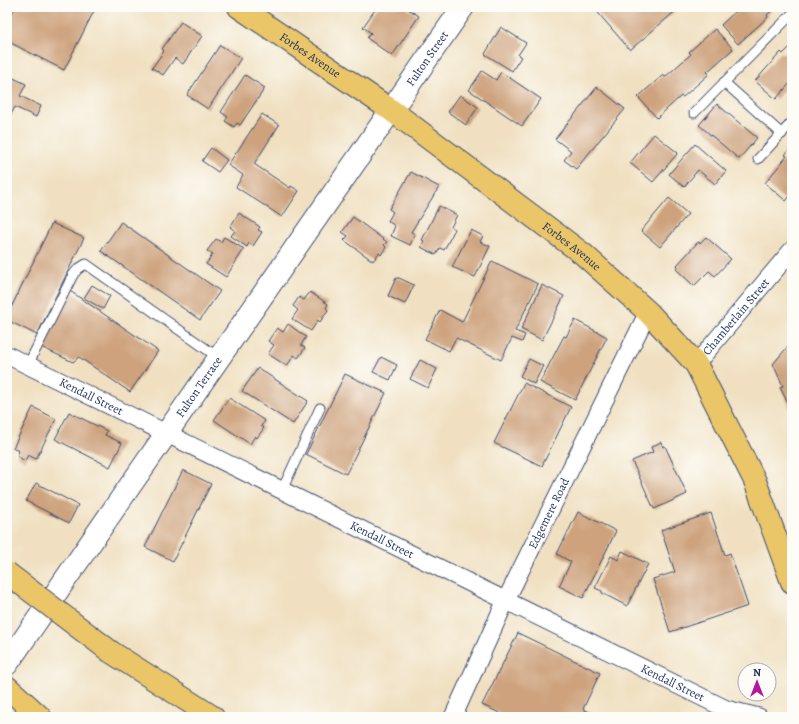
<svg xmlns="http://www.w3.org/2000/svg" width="799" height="724" font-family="Alegreya,serif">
<rect width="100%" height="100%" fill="#fdfcf7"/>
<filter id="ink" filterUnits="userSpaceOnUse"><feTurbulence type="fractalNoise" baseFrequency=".025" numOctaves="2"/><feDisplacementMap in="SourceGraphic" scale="8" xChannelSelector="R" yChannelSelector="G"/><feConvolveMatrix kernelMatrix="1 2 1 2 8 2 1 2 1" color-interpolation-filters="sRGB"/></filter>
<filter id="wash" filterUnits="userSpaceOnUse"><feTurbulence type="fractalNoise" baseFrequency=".012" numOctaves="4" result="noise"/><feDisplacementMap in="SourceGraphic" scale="16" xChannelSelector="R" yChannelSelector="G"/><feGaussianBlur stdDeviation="0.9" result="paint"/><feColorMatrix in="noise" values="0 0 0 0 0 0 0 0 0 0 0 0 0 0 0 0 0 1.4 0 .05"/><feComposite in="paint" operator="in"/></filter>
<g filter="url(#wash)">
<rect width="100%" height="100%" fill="#f0e0c1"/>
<g id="blocks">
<g fill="#cda27d">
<polygon points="15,7 96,7 64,70 7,41 7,23"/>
<polygon points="377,7 405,7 419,16 392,56 367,38 371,33 363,27"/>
<polygon points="593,7 678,7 679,8 630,50"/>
<polygon points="740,7 776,7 767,15 768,17 738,44 721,25"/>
<polygon points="181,22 202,36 183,64 175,58 163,75 152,68 164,51 162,49"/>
<polygon points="501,27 526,43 518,55 521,57 512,71 485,54"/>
<polygon points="715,29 733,49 707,72 709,74 683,97 681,96 657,118 638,97 663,75 665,77 691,54 689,52"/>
<polygon points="220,45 241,58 208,109 187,95"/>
<polygon points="792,45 792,81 776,99 755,81 781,52 783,54"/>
<polygon points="482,71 496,80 501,72 541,99 522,126 469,90"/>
<polygon points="7,75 26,84 20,96 41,106 36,117 15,107 7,122"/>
<polygon points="245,75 265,88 240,125 237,123 234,127 225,121 228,117 221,112"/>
<polygon points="597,87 625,109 576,169 564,160 571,151 555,139"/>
<polygon points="460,95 478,107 466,125 448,112"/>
<polygon points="717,104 757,138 739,159 699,125"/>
<polygon points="262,114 279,125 254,164 290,188 291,186 299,191 282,217 236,187 243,175 228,165"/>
<polygon points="654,134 678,153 653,182 630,163"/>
<polygon points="695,144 726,171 715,184 698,170 684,187 669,174"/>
<polygon points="792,146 792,194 786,201 765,183 787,156 785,155"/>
<polygon points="211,148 227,160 218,172 202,161"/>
<polygon points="411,172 439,187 411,232 415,234 410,245 391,236 395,226 388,221 393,212 389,209"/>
<polygon points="669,198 688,214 660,247 641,231"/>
<polygon points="439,206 457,215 451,227 455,229 444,250 440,248 436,255 421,247 424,241 422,240"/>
<polygon points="239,213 260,227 258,230 262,232 253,246 249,243 247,247 231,236 235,231 230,227"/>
<polygon points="353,217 387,242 384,245 386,247 381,255 379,253 373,261 344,240 348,236 342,232"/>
<polygon points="121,222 220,291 200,320 101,251"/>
<polygon points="52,223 84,238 37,335 7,320 7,316"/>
<polygon points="471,230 483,236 480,242 490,246 475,277 452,267"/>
<polygon points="224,237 244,249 226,277 206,264 213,254 207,251 216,239 221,242"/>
<polygon points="706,237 731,259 715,276 709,271 694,286 676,269 678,266 677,265 698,242 700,243"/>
<polygon points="492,261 538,284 515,331 525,335 522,342 512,338 501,360 456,338 449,351 425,339 440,310 462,322"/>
<polygon points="396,278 399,278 414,285 405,304 388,296"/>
<polygon points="92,285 110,296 103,309 84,298"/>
<polygon points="542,285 564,296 542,340 521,329"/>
<polygon points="70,291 158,351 130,392 79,357 73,362 41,347"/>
<polygon points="310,292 328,304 326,308 328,310 320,322 318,320 311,331 292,319 298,310 293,306 299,297 304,300"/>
<polygon points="575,320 607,337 575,400 540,382 564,336 566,337"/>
<polygon points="288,324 306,337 301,345 305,348 298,358 294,355 287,366 268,354 274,345 268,341 277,328 283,332"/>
<polygon points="792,339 792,412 780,387 783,386 773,364 790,344 789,343"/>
<polygon points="381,357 397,365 390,380 373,372"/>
<polygon points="529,359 543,366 534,384 520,376"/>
<polygon points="420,360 437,369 428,388 410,379"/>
<polygon points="258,368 308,401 293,424 242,391"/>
<polygon points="345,374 386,393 346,474 306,454"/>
<polygon points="524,383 571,407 542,466 494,443"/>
<polygon points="229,398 265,421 261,426 264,428 257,438 255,436 250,444 214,420"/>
<polygon points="33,407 56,419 36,459 28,455 25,461 17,456 19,451 13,448"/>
<polygon points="69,412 107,431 105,435 122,443 110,467 55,439"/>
<polygon points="661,442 663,447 665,446 687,494 654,509 632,461 653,452 651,447"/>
<polygon points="183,470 211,484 173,561 145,547"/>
<polygon points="36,483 78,505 69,523 26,501"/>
<polygon points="578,512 616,531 583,598 559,586 571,562 557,554"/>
<polygon points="711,513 725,555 730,553 748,606 670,632 653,579 675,572 661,530"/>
<polygon points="622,551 648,564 627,606 602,593 602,591 595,588 611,556 618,560"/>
<polygon points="518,633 600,673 583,709 600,717 499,717 500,713 482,705"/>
</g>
</g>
</g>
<g filter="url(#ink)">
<use href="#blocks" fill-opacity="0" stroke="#3b4a6d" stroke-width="1"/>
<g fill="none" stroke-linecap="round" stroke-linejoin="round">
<g stroke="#3b4a6d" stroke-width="11">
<g id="service">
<polyline points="724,82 782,134"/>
<polyline points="694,113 792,14"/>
<polyline points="758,159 792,122"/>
<polyline points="28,365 73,275 78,269 86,264 219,358"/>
<polyline points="282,490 320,408"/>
</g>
</g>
<g stroke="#3b4a6d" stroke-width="19">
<g id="minor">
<path id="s1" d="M7,355L726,709L759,717"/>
<path id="s2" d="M696,364L792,250"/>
<path id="s3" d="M453,717L506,600L648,312"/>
</g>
</g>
<g stroke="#3b4a6d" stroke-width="24">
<g id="tertiary">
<path id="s4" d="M7,664L116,506L463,7"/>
</g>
</g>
<g stroke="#3b4a6d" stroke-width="24">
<g id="primary">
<path id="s5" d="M239,7L391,110L583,254L648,312L696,364L755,481L792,582"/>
</g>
</g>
<g stroke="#3b4a6d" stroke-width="24">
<g id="motorway">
<polyline points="111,652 213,717"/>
<polyline points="7,687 40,717"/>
</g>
</g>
<use href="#service" stroke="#fff" stroke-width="9"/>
<use href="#minor" stroke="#fff" stroke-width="17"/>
<use href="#tertiary" stroke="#fff" stroke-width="22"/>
<use href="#primary" stroke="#eac669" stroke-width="22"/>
<use href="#motorway" stroke="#eac669" stroke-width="22"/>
<g stroke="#3b4a6d" stroke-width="24" stroke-linecap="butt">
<polyline id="motorway-bridge" points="7,573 111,652"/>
</g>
<use href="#motorway-bridge" stroke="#eac669" stroke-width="22"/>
</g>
</g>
<g text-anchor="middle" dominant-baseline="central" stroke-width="3.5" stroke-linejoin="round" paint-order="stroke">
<g font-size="12" fill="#1b2f5e" stroke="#fdfcf7">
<text stroke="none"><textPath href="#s5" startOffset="86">Forbes Avenue</textPath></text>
<text stroke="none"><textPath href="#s4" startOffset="737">Fulton Street</textPath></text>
<text stroke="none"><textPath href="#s5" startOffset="410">Forbes Avenue</textPath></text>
<text stroke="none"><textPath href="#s2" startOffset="62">Chamberlain Street</textPath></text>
<text stroke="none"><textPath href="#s4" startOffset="337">Fulton Terrace</textPath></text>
<text stroke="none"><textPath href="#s1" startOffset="94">Kendall Street</textPath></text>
<text stroke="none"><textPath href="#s3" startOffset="225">Edgemere Road</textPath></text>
<text stroke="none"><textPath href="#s1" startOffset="418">Kendall Street</textPath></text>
<text stroke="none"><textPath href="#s1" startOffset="742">Kendall Street</textPath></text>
</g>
</g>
<rect width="799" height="724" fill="none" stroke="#fdfcf7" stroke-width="24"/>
<g transform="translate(757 682)"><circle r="19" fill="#fdfcf7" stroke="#a3aaba"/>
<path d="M0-3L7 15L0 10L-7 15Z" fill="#b5179e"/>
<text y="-6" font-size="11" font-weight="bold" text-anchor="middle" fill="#1b2f5e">N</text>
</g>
</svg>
